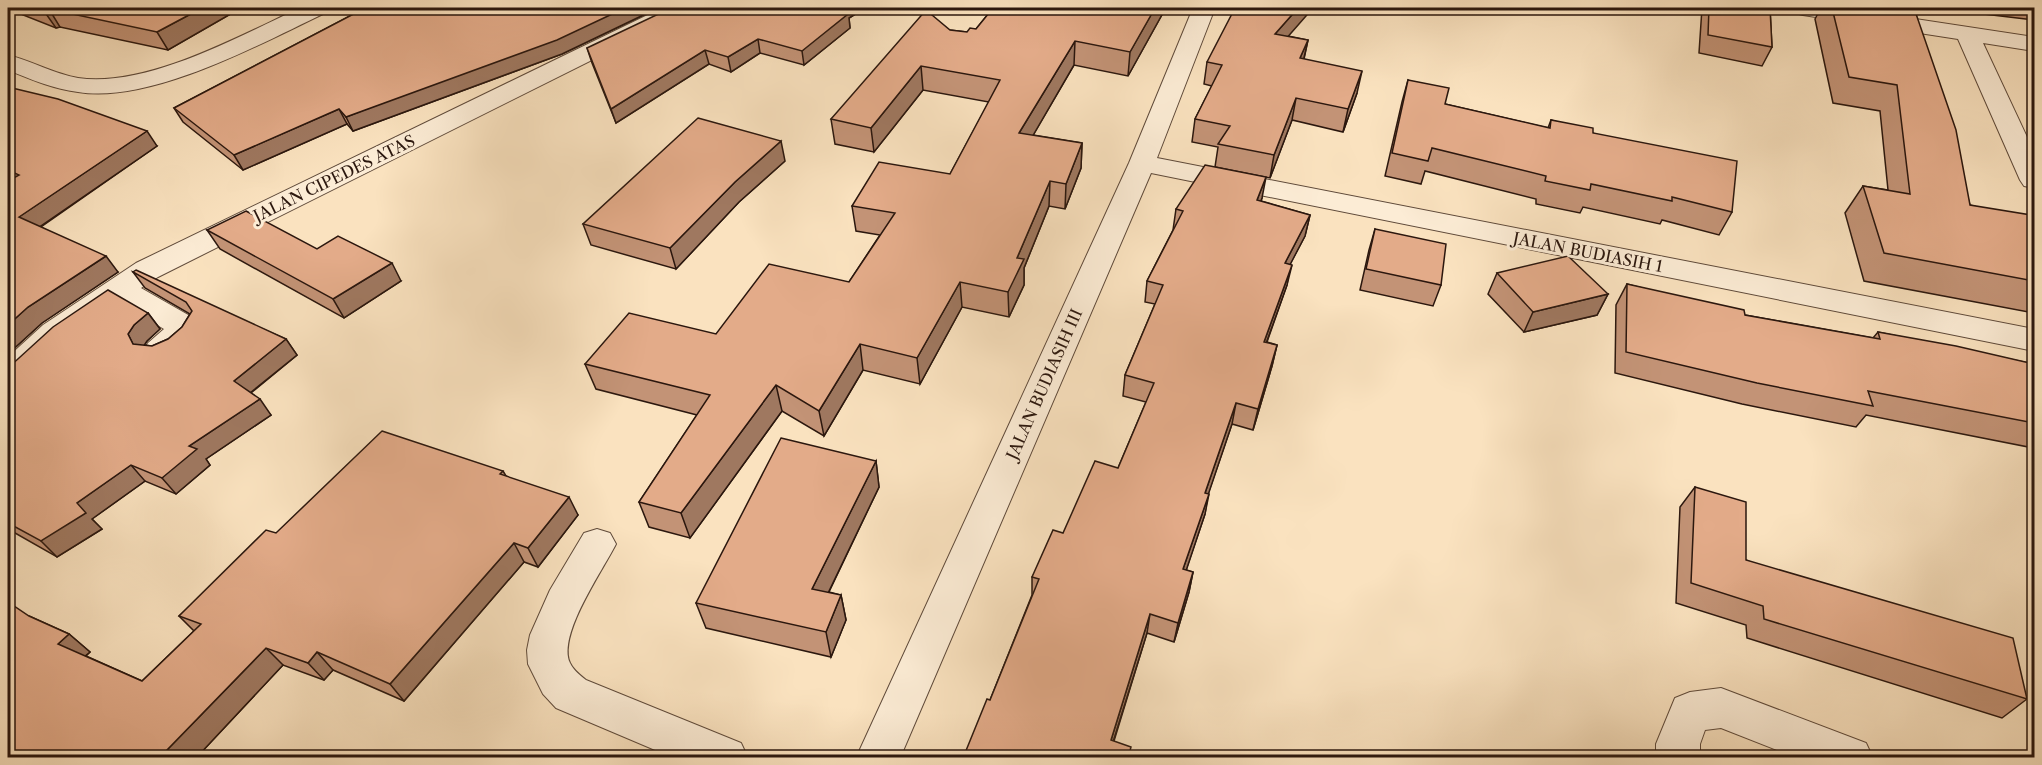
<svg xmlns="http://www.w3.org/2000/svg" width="2042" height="765" font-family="'Libre Caslon Text',serif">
<rect width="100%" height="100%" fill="#fae2bf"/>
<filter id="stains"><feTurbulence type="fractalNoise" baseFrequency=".00333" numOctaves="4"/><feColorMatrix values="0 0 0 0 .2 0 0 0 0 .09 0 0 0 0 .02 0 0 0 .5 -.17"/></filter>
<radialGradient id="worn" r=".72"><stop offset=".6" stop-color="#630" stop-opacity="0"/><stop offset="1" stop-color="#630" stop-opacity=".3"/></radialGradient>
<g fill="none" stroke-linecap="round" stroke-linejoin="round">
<g stroke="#5f4a3a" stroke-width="2">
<g id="minor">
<path d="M300,8H328L325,13C260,44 151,104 78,92C53,89 30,79 8,70V55C32,61 54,74 78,78C147,88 239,36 300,8Z"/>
<path d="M662,8H689L686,13L158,277L141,288L197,320L202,328C191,347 170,365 148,359L143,351L148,343L164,329L120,303L65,341L20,383L8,387V357L43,325L136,263Z"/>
<polygon points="1193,8 1215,8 1157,158 2034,329 2034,351 1151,173 900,758 856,758 1129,163"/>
<polygon points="1792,8 1843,8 2034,37 2034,51 1983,43 2034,152 2034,188 2024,186 2020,180 1958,39 1803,15 1795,13"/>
<path d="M597,529L610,533L616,544C603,570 557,635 570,663C573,670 581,676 586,680L741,743L748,758H674L556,708L543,694L528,664L527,650L530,635L550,590L584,533Z"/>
<polygon points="1721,688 1866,743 1873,758 1797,758 1721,728 1705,730 1700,744 1700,758 1656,758 1656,744 1675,698 1690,692"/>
</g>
</g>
<use href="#minor" fill="#fcecd5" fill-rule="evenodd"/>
</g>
<g fill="#c39376" stroke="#2b170e" stroke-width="1.5">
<polygon points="8,8 241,8 168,50 60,27 56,28 8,9"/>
<polygon points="365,8 658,8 562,54 353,131 347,124 243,170 183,122 174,108"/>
<polygon points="993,8 1164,8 1164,11 1128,76 1074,65 1033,135 1082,143 1081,168 1065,209 1049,206 1024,268 1024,285 1009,317 962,307 920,384 863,370 824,436 782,411 690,538 649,527 639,502 697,415 596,389 585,364 716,334 849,282 880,235 856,231 852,206 950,174 989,102 923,90 874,152 835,144 831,119 950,30 967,32 976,29"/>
<polygon points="1702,8 1770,8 1772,47 1762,66 1699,53"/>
<polygon points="1821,8 1914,8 1970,205 2034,223 2034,313 1864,281 1845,213 1863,186 1888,190 1880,111 1833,103 1815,19"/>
<polygon points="1980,8 2034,8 2034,20 1984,14"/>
<polygon points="862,10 849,18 850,28 804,65 760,53 731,72 709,64 616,123 592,63 587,48"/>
<polygon points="1288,36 1308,40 1304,59 1357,93 1343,132 1292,120 1270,178 1215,167 1218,147 1192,142 1195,119 1212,86 1204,84 1207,62"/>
<polygon points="1408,80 1445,104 1548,128 1551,120 1593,133 1732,212 1719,235 1662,220 1660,224 1583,207 1580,213 1536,204 1536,199 1425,171 1421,184 1385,176 1402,102"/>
<polygon points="8,87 157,146 41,227 118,272 42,323 8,354"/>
<polygon points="785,161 739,202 676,269 591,245 583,224"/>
<polygon points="1262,198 1261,201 1310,215 1305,236 1290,264 1287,285 1267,342 1277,345 1272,366 1253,430 1232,424 1208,494 1205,514 1186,570 1193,572 1189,592 1174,642 1147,633 1114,741 990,700 1032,595 1032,577 1063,533 1118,468 1146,402 1123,396 1125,375 1155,304 1145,302 1147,281 1173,230 1176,209"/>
<polygon points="1375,229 1441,285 1433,306 1360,290 1369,250"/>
<polygon points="207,230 317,249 401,281 344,318 220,249"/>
<polygon points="133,272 286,339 297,355 251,393 271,415 206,459 210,465 176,494 145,481 92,519 102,529 57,557 8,529 8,368 148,313 160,329 147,341 144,345 152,346 168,339 182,327 190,314 145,288"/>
<polygon points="1497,273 1608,294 1597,315 1524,332 1488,294"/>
<polygon points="1627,284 1745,315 1873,338 1878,332 2034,364 2034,462 2032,462 2028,447 1866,415 1856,427 1742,404 1615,373 1616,305"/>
<polygon points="876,461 879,487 829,592 841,595 846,620 831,657 706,628 696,603"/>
<polygon points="503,471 506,476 578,515 538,567 524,562 404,701 333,670 324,680 283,665 196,758 29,616 69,634 90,652 86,656 142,681 194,631 179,616 276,533"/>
<polygon points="1695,487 1746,560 2027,699 2002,718 1747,638 1746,625 1676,603 1680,507"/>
</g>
<g fill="#9f7860" stroke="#2b170e" stroke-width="1.5">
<polygon points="202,8 241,8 168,50 157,32"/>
<polygon points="625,8 658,8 562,54 353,131 346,117"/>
<polygon points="841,8 862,8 862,10 849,18 850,28 804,65 802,51 836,11"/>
<polygon points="1155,8 1164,8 1164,11 1128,76 1130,52"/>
<polygon points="1298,8 1313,8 1271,56 1275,34"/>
<polygon points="49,9 60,27 56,28 44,11"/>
<polygon points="758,39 760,53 731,72 728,57"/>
<polygon points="1308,40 1303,62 1300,58"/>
<polygon points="1075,41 1074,65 1020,158 1019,133"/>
<polygon points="705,50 709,64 616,123 611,109"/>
<polygon points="921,66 923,90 874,152 871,128"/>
<polygon points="1362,71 1357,93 1343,132 1348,109"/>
<polygon points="1296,98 1292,120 1270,178 1274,155"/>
<polygon points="339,109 347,124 243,170 234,155"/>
<polygon points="147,131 157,146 32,232 19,217"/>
<polygon points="781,141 785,161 739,202 676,269 670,248 735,182"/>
<polygon points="1082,143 1081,168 1065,209 1066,184"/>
<polygon points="1266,177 1262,198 1253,221 1257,200"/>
<polygon points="1050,181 1049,206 1024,268 1024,285 1009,317 1008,292 1017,258"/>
<polygon points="1310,215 1305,236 1280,284 1285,263"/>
<polygon points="106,256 118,272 42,323 8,354 8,325 28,307"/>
<polygon points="392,263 401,281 344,318 333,299"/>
<polygon points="1292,265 1287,285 1259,363 1264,342"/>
<polygon points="960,282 962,307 920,384 917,358"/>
<polygon points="1608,294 1597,315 1524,332 1533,312"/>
<polygon points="148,313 160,329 147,341 141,350 133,344 128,334 134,325"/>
<polygon points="286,339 297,355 245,397 234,381"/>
<polygon points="860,344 863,370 824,436 819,411"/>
<polygon points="1277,345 1272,366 1253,430 1258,409"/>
<polygon points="776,385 782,411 690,538 681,513"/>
<polygon points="260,399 271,415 206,459 210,465 176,494 162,478 189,446"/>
<polygon points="1236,403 1232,424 1202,513 1205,493"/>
<polygon points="876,461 879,487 818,614 812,589"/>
<polygon points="131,465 145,481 92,519 102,529 57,557 41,541 77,503"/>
<polygon points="1209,494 1205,514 1180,589 1183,569"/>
<polygon points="569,497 578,515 538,567 528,548"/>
<polygon points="514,543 524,562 404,701 390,684"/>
<polygon points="1193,572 1189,592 1174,642 1178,623"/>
<polygon points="841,595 846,620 831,657 826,632"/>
<polygon points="1150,614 1147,633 1108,758 1111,740"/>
<polygon points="69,634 90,652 79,661 58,644"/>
<polygon points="266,648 283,665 196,758 177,758 167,750"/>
<polygon points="317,652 333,670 324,680 308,663"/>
</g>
<g fill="#e3ab89" stroke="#2b170e" stroke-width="1.5">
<polygon points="35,8 202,8 157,32 49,9 44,11"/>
<polygon points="365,8 625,8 557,40 346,117 339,109 234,155 174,108"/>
<polygon points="671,8 841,8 836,11 848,14 802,51 758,39 728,57 705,50 611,109 587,48"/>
<polygon points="993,8 1155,8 1130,52 1075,41 1019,133 1082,143 1066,184 1050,181 1017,258 1024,259 1008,292 960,282 917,358 860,344 819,411 776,385 681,513 639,502 710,395 585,364 629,313 716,334 769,264 849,282 895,213 852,206 879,162 950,174 1000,80 921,66 871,128 831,119 926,10 950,30 967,32 970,28 976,29"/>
<polygon points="1235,8 1298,8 1275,34 1308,40 1300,58 1362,71 1348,109 1296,98 1274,155 1218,144 1230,126 1195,119 1222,65 1207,62"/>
<polygon points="1709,8 1770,8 1772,47 1708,35"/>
<polygon points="1832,8 1914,8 1956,130 1970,205 2031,215 2034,223 2034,281 1884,253 1863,186 1910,194 1897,85 1849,77"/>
<polygon points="1408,80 1449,88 1445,104 1550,128 1551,120 1593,128 1593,133 1737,161 1732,212 1672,197 1672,201 1591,184 1590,190 1545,181 1546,176 1432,148 1428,161 1392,153"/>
<polygon points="8,87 58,99 147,131 19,217 106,256 28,307 8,325 8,181 19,175 8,170"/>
<polygon points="698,118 781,141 735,182 670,248 583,224"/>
<polygon points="1205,165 1266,177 1257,200 1310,215 1285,263 1292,265 1264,342 1277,345 1258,409 1236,403 1205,493 1209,494 1183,569 1193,572 1178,623 1150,614 1111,740 1131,747 1128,758 963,758 987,699 990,700 1039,579 1032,577 1053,530 1063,533 1095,461 1118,468 1154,383 1125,375 1163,285 1147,281 1183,211 1176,209"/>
<polygon points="246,211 317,249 338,236 392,263 333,299 207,230"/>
<polygon points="1375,229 1446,244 1441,285 1366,269"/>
<polygon points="1568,256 1608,294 1533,312 1497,273"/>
<polygon points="136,270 286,339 234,381 260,399 189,446 197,449 162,478 131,465 77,503 86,513 41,541 8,523 8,368 53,327 108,290 148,313 134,325 128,334 133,344 152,346 168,339 182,327 192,311 186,302 133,272"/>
<polygon points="1627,284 1744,310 1745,315 1880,339 1878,332 1956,346 2034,364 2034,423 1868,391 1873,406 1757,383 1626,352"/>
<polygon points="382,431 503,471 500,474 569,497 528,548 514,543 390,684 317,652 308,663 266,648 167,750 186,758 8,758 8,602 29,616 69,634 58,644 142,681 201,624 179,616 266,530 276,533"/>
<polygon points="781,438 876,461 812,589 841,595 826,632 696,603"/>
<polygon points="1695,487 1746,502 1746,560 2013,638 2027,699 1764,619 1763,606 1691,583"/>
</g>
<g text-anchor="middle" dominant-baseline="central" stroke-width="6" stroke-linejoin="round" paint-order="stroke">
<g font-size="16" fill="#2b170e" stroke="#fcecd5">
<text transform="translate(334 178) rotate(-26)">JALAN CIPEDES ATAS</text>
<text transform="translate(1588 252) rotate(11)">JALAN BUDIASIH 1</text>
<text transform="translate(1044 384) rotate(-66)">JALAN BUDIASIH III</text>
</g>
</g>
<rect width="2042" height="765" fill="none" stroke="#fae2bf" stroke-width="30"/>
<rect x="9" y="9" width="2024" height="747" fill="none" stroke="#2b170e" stroke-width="3"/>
<rect x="15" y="15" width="2012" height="735" fill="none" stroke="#2b170e" stroke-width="1.5"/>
<rect width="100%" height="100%" filter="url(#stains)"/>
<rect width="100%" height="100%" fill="url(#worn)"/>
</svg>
